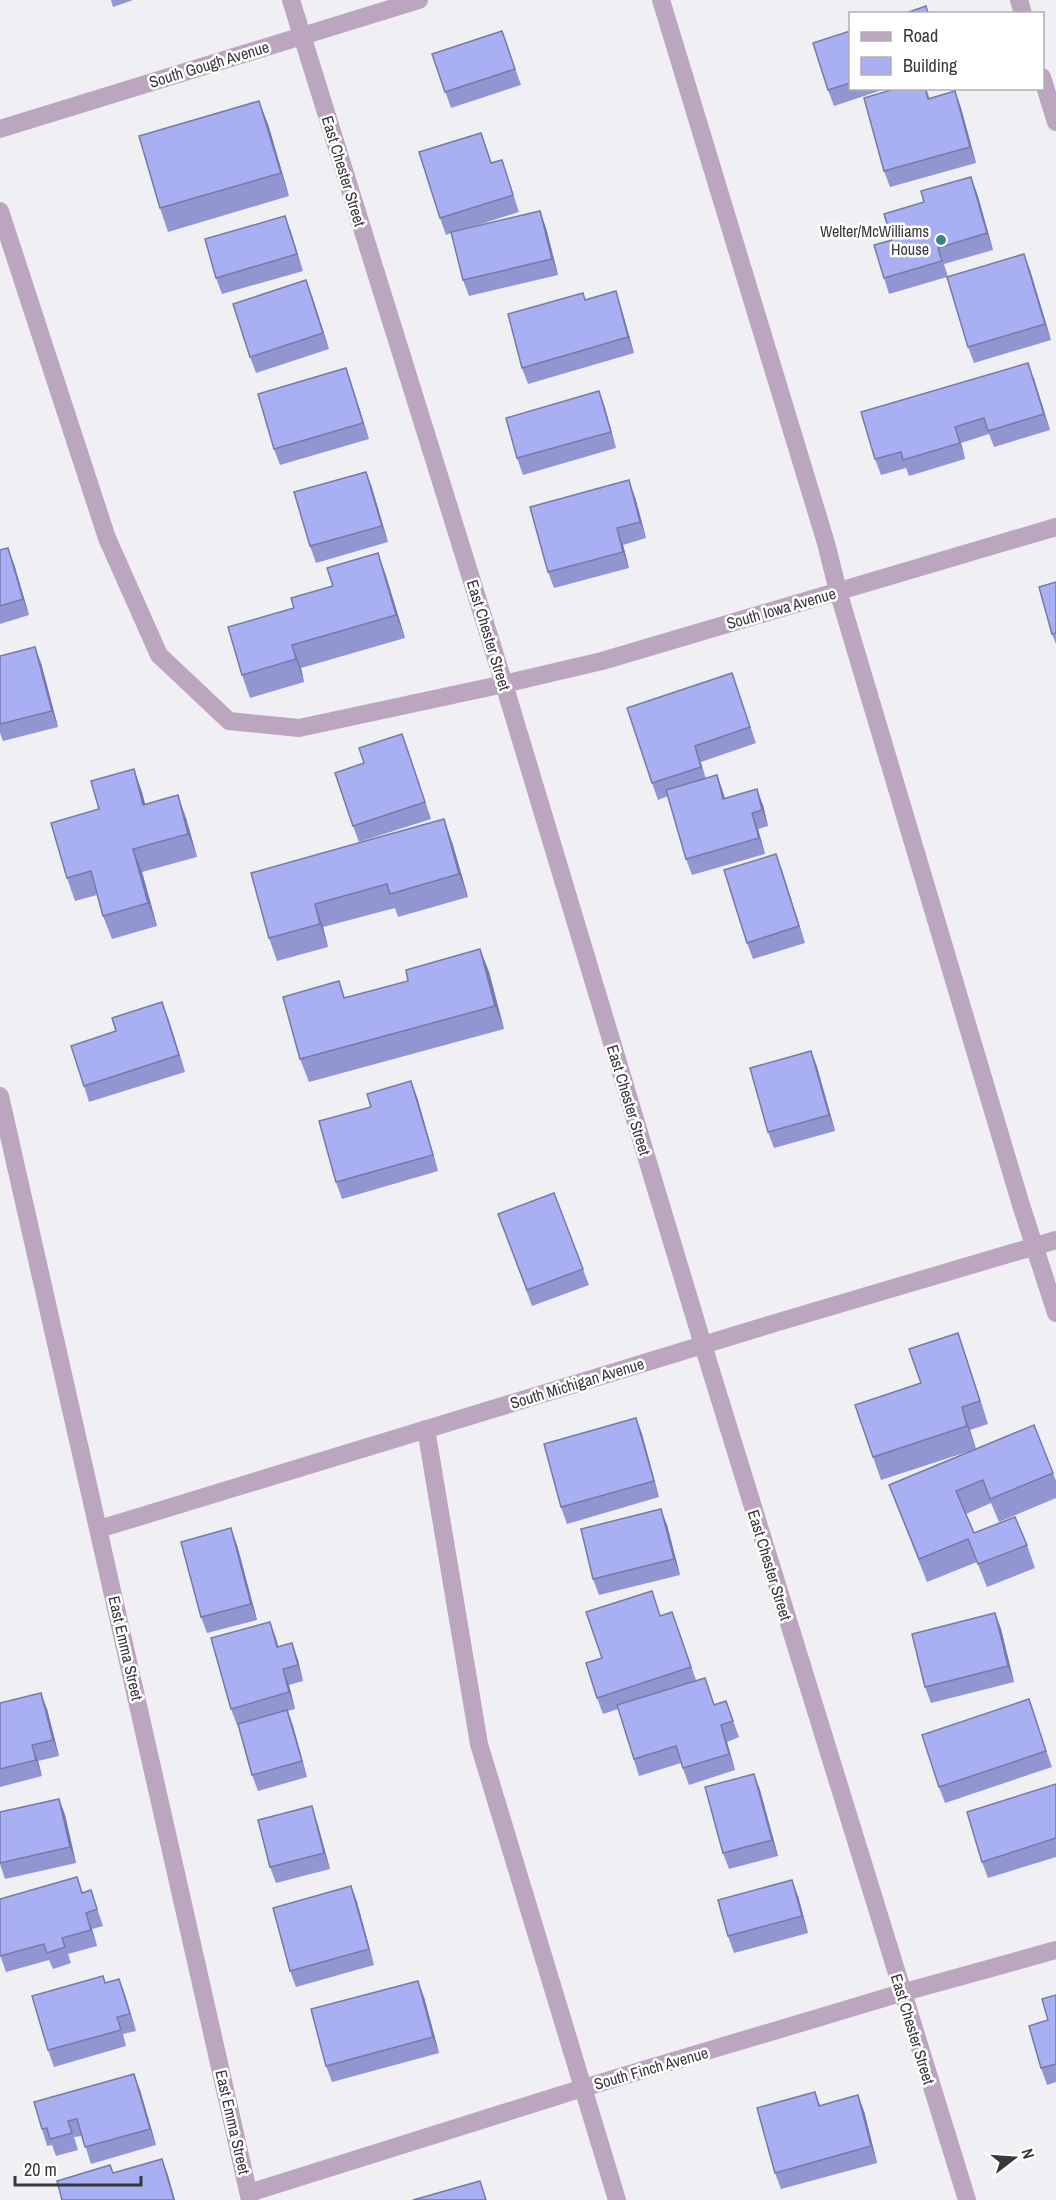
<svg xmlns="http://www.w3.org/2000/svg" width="1056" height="2200" font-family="'Archivo Narrow',sans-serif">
<rect width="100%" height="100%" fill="#f0eff3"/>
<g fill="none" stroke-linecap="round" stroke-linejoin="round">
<g stroke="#bca5bf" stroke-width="18">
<polyline points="661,0 826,543 838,591 1021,1205 1056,1313"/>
<polyline points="0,211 107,538 159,655 229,721 299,728 504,684"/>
<polyline points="426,1429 479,1744 617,2200"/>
</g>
<g stroke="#bca5bf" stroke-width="18">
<polyline points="291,0 504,684 703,1345 967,2200"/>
<polyline points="1019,0 1023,14"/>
<polyline points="1042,77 1056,122"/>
<polyline points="0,129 419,0"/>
<polyline points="504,684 602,661 1056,527"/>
<polyline points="0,1096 250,2200"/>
<polyline points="99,1529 775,1323 1056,1240"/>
<polyline points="249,2193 583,2088 901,1993 1056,1950"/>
</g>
</g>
<g fill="#9196d1">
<polygon points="111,0 133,0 113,7"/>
<polygon points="502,31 521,85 451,108 432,54"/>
<polygon points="850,31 850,88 888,88 834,106 828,90"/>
<polygon points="898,88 926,88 930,99 955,91 961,108 976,163 890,187 884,171"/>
<polygon points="268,124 289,196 168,232 160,208"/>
<polygon points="502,160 519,212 459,231 540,211 546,228 558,275 469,296 463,280 451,233 446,235 440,218 492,163"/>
<polygon points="977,193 993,250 944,264 948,277 1030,270 1051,340 974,363 968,347 947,277 889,294 884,278"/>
<polygon points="285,216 303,271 222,294 216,278"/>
<polygon points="312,296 329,349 256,373 250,357"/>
<polygon points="585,300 621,307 634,353 528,384 522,368"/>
<polygon points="346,368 369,439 280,465 274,449"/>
<polygon points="1034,379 1050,430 994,447 989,434 961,443 965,459 909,476 906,468 881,475 875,459"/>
<polygon points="599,391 605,408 616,448 523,475 517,458"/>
<polygon points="366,472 372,488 388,542 316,563 310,546"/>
<polygon points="635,497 646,538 623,545 629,568 554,588 548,572"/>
<polygon points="0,550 14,564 29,615 0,624"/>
<polygon points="378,553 386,576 405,638 301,668 304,682 250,698 242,675 294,608 333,586"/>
<polygon points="1056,582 1056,644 1052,634"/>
<polygon points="0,656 41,663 58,727 3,741 0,733"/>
<polygon points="732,673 756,743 701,762 706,779 717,775 725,798 763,805 768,826 758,829 765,854 692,875 686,859 668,796 658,800 652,783"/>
<polygon points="402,734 431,819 359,842 353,826 364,763"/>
<polygon points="142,792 145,804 186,818 197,857 142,872 157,926 112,939 103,916 97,895 75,901 67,878 99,809"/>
<polygon points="452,842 468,897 398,917 395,908 323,927 328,947 277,961 269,938 251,873"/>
<polygon points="776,854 805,943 753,959 747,943"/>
<polygon points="480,949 489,972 504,1029 309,1082 300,1059 339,981 345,998 408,981"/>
<polygon points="168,1018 185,1072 89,1102 84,1086 116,1031"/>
<polygon points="811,1051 817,1067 835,1131 774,1148 768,1132"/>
<polygon points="417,1097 438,1171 342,1199 336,1182 371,1107"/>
<polygon points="554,1193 589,1285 532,1306 498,1214"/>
<polygon points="958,1333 988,1424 970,1430 976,1449 881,1480 873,1457 921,1383"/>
<polygon points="636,1418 642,1434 659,1497 567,1524 561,1507"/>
<polygon points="1034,1425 1056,1481 1056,1498 999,1522 991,1503 966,1514 974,1533 1027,1545 1035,1568 987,1587 977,1562 927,1582 889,1485"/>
<polygon points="667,1525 680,1575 599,1595 593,1579"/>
<polygon points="237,1545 257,1620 207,1633 201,1617"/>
<polygon points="995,1613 1001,1629 1014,1682 931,1703 925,1687"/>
<polygon points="661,1616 678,1628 696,1680 714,1704 726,1701 739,1737 727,1742 735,1770 689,1785 681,1763 639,1776 618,1709 603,1714 597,1698 602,1658"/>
<polygon points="270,1622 278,1647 292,1643 298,1660 303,1681 289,1685 295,1709 288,1711 293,1726 307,1777 258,1791 252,1775 238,1724 237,1725 231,1709"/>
<polygon points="0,1703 47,1709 59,1756 38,1761 42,1776 0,1787"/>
<polygon points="1034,1715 1052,1767 945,1803 939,1787"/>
<polygon points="754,1774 760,1790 778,1856 729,1869 723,1853"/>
<polygon points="1056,1784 1056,1857 988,1878 982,1862"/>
<polygon points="59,1799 65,1815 76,1863 5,1879 0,1864 0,1812"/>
<polygon points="317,1822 330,1869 276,1883 270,1867"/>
<polygon points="77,1877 82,1893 91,1890 103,1926 92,1929 97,1946 68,1954 71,1963 53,1969 49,1960 6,1972 0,1955"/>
<polygon points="351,1886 357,1902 374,1965 296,1987 290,1971"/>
<polygon points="798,1896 808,1933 734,1953 728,1936"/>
<polygon points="119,1979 125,1995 136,2031 123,2034 126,2046 54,2067 48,2050 106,1983"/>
<polygon points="1056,1995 1056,2082 1047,2085 1041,2068 1048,2020"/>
<polygon points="424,1997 439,2053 332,2082 326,2066"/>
<polygon points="140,2090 156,2145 91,2164 82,2136 74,2137 78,2150 56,2156 52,2145 47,2146 42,2129"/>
<polygon points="815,2092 820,2105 864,2111 877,2163 781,2189 775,2173"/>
</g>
<g fill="#767aaa">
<polygon points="955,91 961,108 976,163 970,147"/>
<polygon points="259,101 268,124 289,196 281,173"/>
<polygon points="971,177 977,193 993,250 987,233"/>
<polygon points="540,211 546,228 558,275 552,259"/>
<polygon points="285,216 291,232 303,271 297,254"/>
<polygon points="1024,254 1030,270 1051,340 1045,324"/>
<polygon points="306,280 312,296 329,349 323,333"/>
<polygon points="616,291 621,307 634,353 628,337"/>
<polygon points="1028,363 1034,379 1050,430 1044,414"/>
<polygon points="346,368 352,385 369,439 363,423"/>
<polygon points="599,391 605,408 616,448 611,432"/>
<polygon points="955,427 961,443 965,459"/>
<polygon points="366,472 372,488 388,542 382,526"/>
<polygon points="629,480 635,497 646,538 640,522"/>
<polygon points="617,528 623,545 629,568 623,552"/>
<polygon points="8,548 14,564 29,615 23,599"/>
<polygon points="378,553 386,576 405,638 396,615"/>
<polygon points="292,645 301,668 304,682 296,659"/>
<polygon points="35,647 41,663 58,727 52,711"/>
<polygon points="402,734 408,750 431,819 425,802"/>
<polygon points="134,769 142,792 151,828 143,805"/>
<polygon points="717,775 723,792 729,815 723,799"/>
<polygon points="757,789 763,805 768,826 762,810"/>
<polygon points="178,795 186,818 197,857 188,834"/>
<polygon points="752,813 758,829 765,854 759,838"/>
<polygon points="444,819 452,842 468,897 459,874"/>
<polygon points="133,849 142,872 157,926 148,903"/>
<polygon points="776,854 782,870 805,943 799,926"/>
<polygon points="315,904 323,927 328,947 320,924"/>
<polygon points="480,949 489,972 504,1029 495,1006"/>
<polygon points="162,1002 168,1018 185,1072 179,1055"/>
<polygon points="811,1051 817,1067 835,1131 829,1115"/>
<polygon points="411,1081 417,1097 438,1171 433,1155"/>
<polygon points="958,1333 966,1356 988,1424 980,1401"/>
<polygon points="962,1407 970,1430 976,1449 967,1426"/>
<polygon points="636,1418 642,1434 659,1497 654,1481"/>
<polygon points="661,1509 667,1525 680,1575 674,1559"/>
<polygon points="231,1528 237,1545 257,1620 251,1604"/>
<polygon points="995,1613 1001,1629 1014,1682 1008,1666"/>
<polygon points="270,1622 276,1638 283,1664 277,1647"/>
<polygon points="292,1643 298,1660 303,1681 298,1665"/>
<polygon points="283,1669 289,1685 295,1709 289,1692"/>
<polygon points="41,1693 47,1709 59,1756 53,1740"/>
<polygon points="287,1710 293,1726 307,1777 302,1761"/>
<polygon points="721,1725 727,1742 735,1770 729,1754"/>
<polygon points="32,1745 38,1761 42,1776 36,1760"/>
<polygon points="754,1774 760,1790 778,1856 772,1840"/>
<polygon points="59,1799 65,1815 76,1863 70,1847"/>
<polygon points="312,1806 317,1822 330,1869 324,1853"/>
<polygon points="792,1880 798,1896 808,1933 802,1916"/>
<polygon points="351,1886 357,1902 374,1965 369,1949"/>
<polygon points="86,1913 92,1929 97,1946 91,1930"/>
<polygon points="119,1979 125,1995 136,2031 130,2014"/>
<polygon points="418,1981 424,1997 439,2053 433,2037"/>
<polygon points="134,2074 140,2090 156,2145 150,2129"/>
<polygon points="858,2095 864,2111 877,2163 871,2146"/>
<polygon points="162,2159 168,2175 175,2200 174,2200"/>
</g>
<g fill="#a9aff3" stroke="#767aaa" stroke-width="1.5">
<polygon points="926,6 928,14 903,14"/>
<polygon points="502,31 515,69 445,92 432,54"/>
<polygon points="850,31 850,83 828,90 813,43"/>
<polygon points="898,88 925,88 928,99 955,91 970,147 884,171 864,98"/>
<polygon points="259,101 281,173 160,208 139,136"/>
<polygon points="481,133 491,163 502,160 513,195 440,218 419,152"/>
<polygon points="971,177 987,233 938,248 942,261 884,278 874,245 892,240 884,214 924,202 921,191"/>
<polygon points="540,211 552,259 463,280 451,232"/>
<polygon points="285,216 297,254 216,278 205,239"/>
<polygon points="1024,254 1045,324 968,347 947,277"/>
<polygon points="306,280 323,333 250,357 233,304"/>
<polygon points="616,291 628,337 522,368 508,314 583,293 585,300"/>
<polygon points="1028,363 1044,414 988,431 984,418 955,427 960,443 903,460 901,452 875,459 861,412"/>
<polygon points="346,368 363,423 274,449 258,394"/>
<polygon points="599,391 611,432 517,458 506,418"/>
<polygon points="366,472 382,526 310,546 294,492"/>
<polygon points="629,480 640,522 617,528 623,552 548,572 530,507"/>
<polygon points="8,548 23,599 0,606 0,550"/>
<polygon points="378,553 396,615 292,645 296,659 242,675 228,627 294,608 291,598 333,586 327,568"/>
<polygon points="1056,582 1056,633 1052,634 1039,587"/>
<polygon points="35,647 52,711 0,724 0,656"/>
<polygon points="732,673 750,727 695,746 701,767 652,783 627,708"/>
<polygon points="402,734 425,802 353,826 335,773 364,763 359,748"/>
<polygon points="134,769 143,805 178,795 188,834 133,849 148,903 103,916 91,871 67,878 51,823 99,809 91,781"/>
<polygon points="717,775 723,799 757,789 762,810 752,813 759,838 686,859 666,790"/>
<polygon points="444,819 459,874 390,894 387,884 315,904 320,924 269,938 251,873"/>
<polygon points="776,854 799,926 747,943 724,870"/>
<polygon points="480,949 495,1006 300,1059 283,997 339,981 344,998 408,981 406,970"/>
<polygon points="162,1002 179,1055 84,1086 71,1046 116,1031 112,1018"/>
<polygon points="811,1051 829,1115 768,1132 750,1068"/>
<polygon points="411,1081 433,1155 336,1182 319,1121 371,1107 367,1094"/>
<polygon points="554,1193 583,1269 527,1290 498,1214"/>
<polygon points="958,1333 980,1401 962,1407 967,1426 873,1457 855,1405 921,1383 909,1349"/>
<polygon points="636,1418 654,1481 561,1507 544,1444"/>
<polygon points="1034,1425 1053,1473 990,1499 983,1480 956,1491 974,1533 1015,1517 1027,1545 978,1564 968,1539 919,1559 889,1485"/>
<polygon points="661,1509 674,1559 593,1579 581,1529"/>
<polygon points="231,1528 251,1604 201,1617 181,1542"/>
<polygon points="652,1591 660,1616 672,1612 691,1667 597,1698 586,1663 602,1658 586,1612"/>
<polygon points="995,1613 1008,1666 925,1687 912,1634"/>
<polygon points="270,1622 277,1647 292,1643 298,1665 283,1669 289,1692 231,1709 211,1638"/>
<polygon points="705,1678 714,1705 726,1701 733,1721 721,1725 729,1754 683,1768 676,1746 634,1759 617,1705"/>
<polygon points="41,1693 53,1740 32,1745 36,1760 0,1769 0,1703"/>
<polygon points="1029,1699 1046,1751 939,1787 922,1735"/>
<polygon points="287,1710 302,1761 252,1775 238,1724"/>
<polygon points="754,1774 772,1840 723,1853 705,1787"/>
<polygon points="1056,1784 1056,1838 982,1862 967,1812"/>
<polygon points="59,1799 70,1847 0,1863 0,1812"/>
<polygon points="312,1806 324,1853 270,1867 258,1820"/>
<polygon points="77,1877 82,1893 91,1890 97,1909 86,1913 91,1930 62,1938 65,1947 47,1953 44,1944 0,1956 0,1899"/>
<polygon points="792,1880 802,1916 728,1936 718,1900"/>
<polygon points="351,1886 369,1949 290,1971 273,1908"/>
<polygon points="103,1976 105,1983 119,1979 130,2014 117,2017 121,2030 48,2050 32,1996"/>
<polygon points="418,1981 433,2037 326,2066 311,2009"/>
<polygon points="1056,1995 1056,2064 1041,2068 1029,2026 1048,2020 1042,1999"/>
<polygon points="134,2074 150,2129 85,2147 77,2119 68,2121 72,2133 50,2139 47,2128 42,2129 34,2102"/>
<polygon points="815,2092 819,2106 858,2095 871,2146 775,2173 757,2108"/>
<polygon points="162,2159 174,2200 62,2200 57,2181 110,2165 113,2173"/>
<polygon points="480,2181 486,2200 413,2200"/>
</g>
<circle fill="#3c8482" stroke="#fff" stroke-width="2" cx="941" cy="240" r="6"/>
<g text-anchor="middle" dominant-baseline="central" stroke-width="5" stroke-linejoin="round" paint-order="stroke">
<g font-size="16" fill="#383739" stroke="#fff">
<text transform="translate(209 64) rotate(-17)">South Gough Avenue</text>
<text transform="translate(344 171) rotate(73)">East Chester Street</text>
<text transform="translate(781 608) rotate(-16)">South Iowa Avenue</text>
<text transform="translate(489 635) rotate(73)">East Chester Street</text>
<text transform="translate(629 1100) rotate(73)">East Chester Street</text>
<text transform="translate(577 1383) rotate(-17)">South Michigan Avenue</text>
<text transform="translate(770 1565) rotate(73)">East Chester Street</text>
<text transform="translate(126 1648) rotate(77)">East Emma Street</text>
<text transform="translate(913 2029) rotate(73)">East Chester Street</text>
<text transform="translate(651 2068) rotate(-16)">South Finch Avenue</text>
<text transform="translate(233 2122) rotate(77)">East Emma Street</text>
</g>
<g font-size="16" fill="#383739" stroke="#fff" text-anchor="end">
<text x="929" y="231">Welter/McWilliams<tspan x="929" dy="18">House</tspan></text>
</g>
</g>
<rect x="849" y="12" width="195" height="78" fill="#ffffff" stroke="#afafb0" stroke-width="1.5"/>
<rect x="861" y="32" width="30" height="9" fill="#bca5bf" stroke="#afafb0" stroke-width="1.5"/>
<text x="903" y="42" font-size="18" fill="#383739">Road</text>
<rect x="861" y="57" width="30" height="18" fill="#a9aff3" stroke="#afafb0" stroke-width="1.5"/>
<text x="903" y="72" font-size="18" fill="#383739">Building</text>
<g transform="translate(1014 2158) rotate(73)" stroke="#ffffff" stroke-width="4.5" paint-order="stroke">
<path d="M0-4.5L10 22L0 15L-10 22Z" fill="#383739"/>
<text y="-9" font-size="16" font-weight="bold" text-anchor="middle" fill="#383739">N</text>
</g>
<path d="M15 2176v9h126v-9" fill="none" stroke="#383739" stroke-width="3"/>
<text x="24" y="2176" font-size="18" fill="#383739" stroke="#ffffff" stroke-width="4.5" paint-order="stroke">20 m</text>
</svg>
